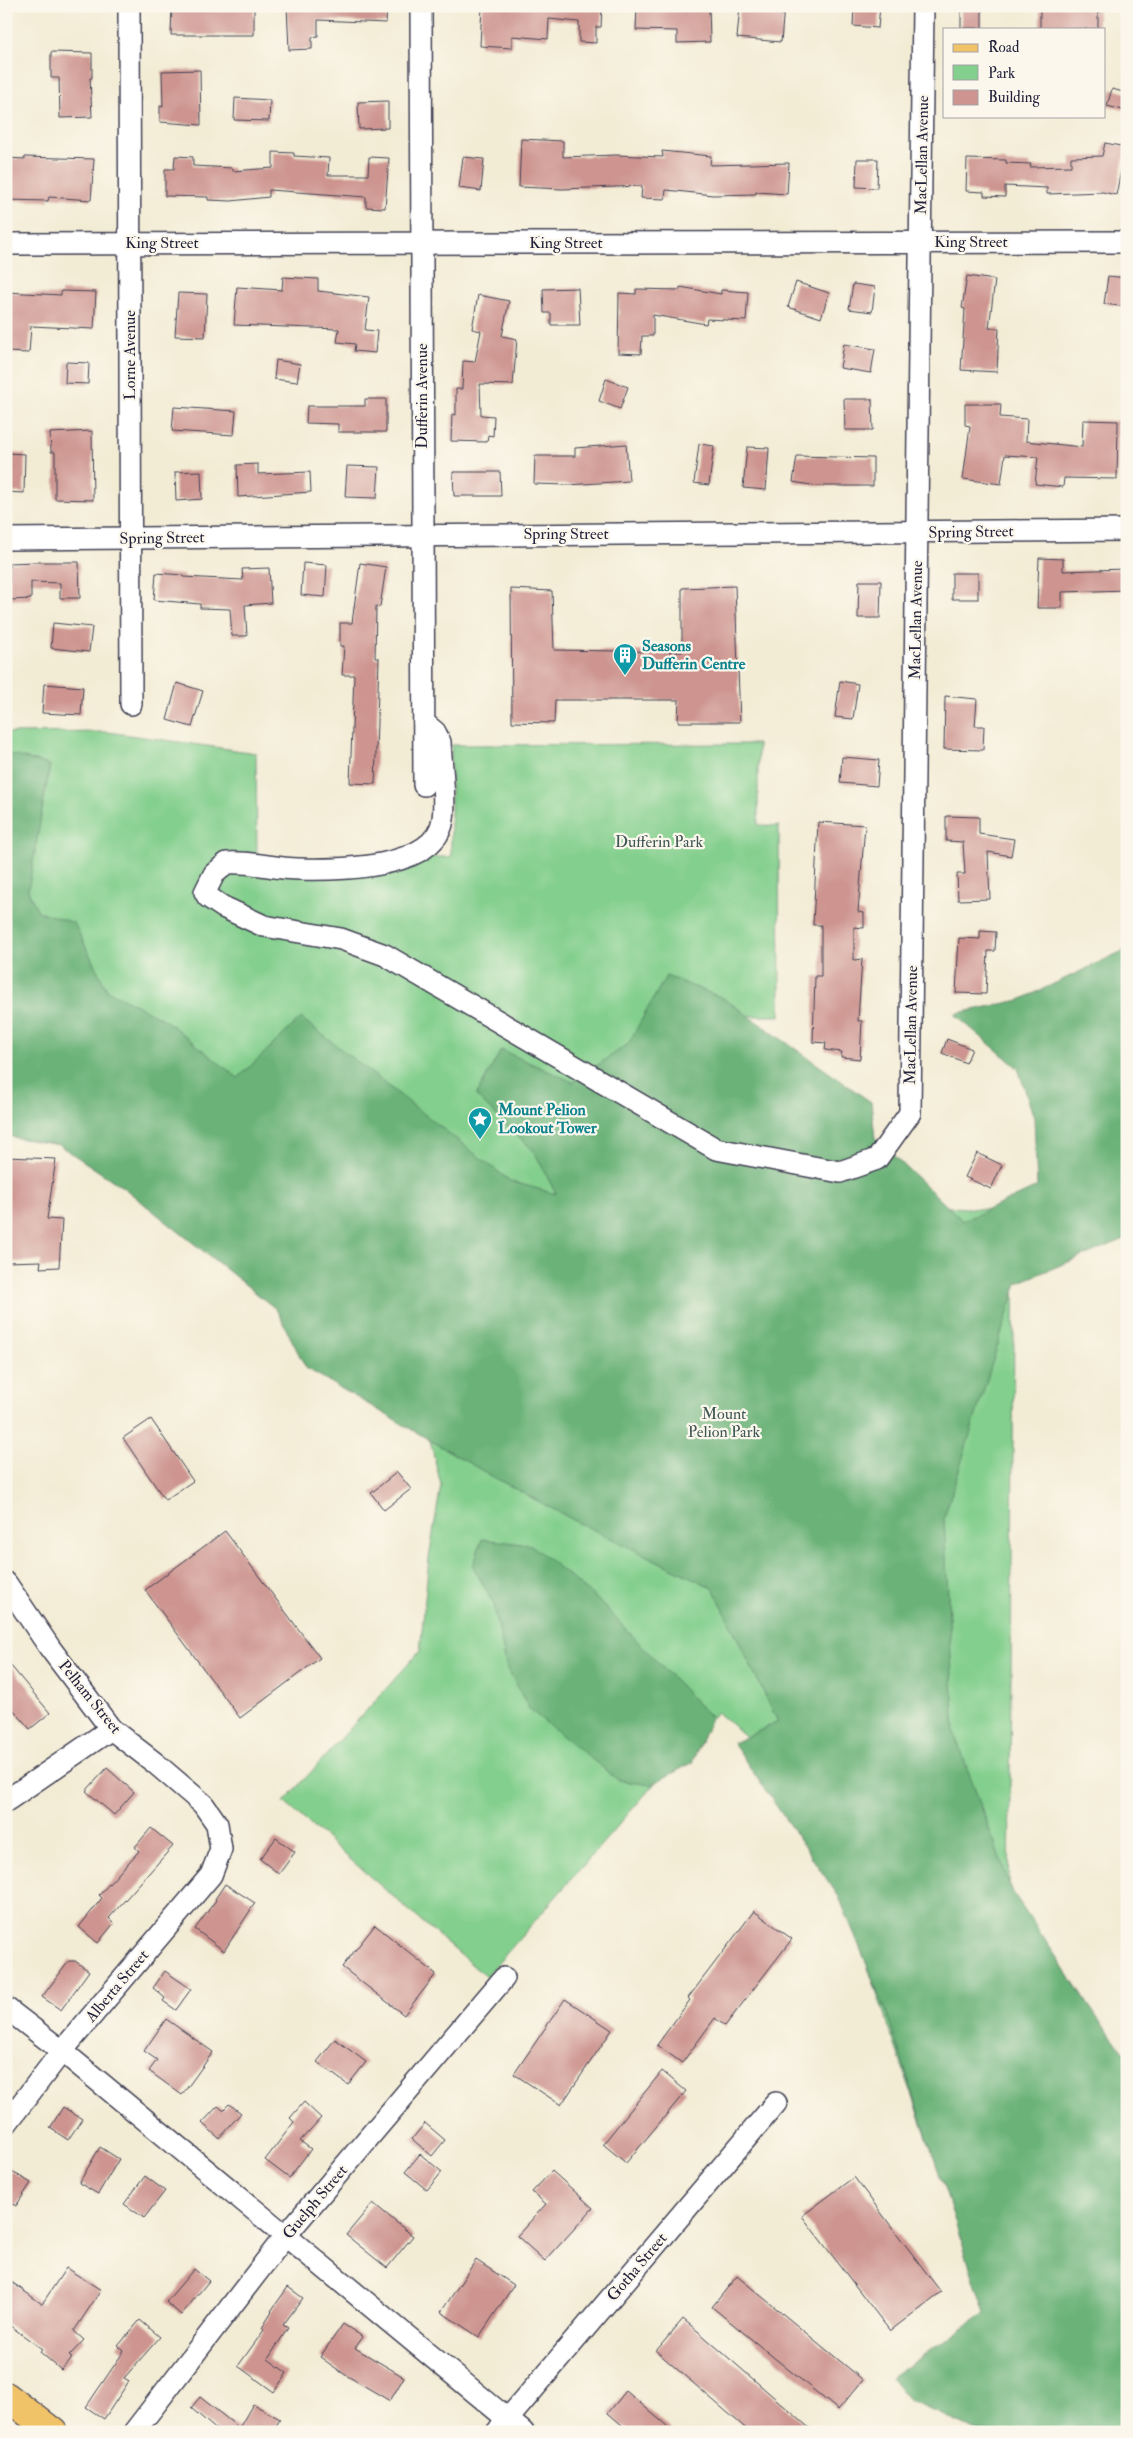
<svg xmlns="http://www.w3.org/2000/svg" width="1133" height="2438" font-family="'IM FELL Double Pica',serif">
<rect width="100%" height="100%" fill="#fbf7ec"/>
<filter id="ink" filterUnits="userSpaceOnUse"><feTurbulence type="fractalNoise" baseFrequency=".02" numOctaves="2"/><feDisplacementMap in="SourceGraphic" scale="10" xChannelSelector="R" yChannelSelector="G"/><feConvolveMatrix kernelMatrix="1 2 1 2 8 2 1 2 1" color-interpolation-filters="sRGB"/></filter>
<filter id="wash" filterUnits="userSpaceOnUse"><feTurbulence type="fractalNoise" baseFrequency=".0096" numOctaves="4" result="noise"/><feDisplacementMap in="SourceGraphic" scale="20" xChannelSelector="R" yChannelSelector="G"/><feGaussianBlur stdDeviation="1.12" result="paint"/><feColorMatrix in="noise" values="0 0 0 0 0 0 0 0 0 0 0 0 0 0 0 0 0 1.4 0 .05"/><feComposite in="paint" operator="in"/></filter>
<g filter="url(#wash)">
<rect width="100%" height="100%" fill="#f3ecd5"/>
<polygon fill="#83cf8d" stroke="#527864" points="108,732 256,753 257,859 451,857 451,745 758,744 758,825 779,826 780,1016 725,1016 934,1206 1015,1211 1005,2362 805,1786 717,1712 486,1977 284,1802 420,1651 429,1558 441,1485 396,1301 258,1280 6,1098 6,733"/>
<g fill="#6ab278" stroke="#466a5a">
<polygon points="6,753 50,765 28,891 38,911 74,923 107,990 165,1020 238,1078 301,1018 510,1181 556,1194 534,1151 476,1096 501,1050 573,1082 628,1044 666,976 723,998 871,1102 875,1138 963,1221 1037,1187 1034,1118 1018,1068 954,1014 1020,1000 1127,949 1127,1238 1017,1283 944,1518 955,1735 1012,1891 1098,2019 1127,2056 1127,2432 979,2432 910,2401 891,2378 985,2313 886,2011 839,1897 733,1743 778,1722 713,1588 579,1523 495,1478 306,1368 276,1309 124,1188 59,1145 6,1136"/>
<polygon points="482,1539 531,1545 596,1598 711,1718 692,1763 650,1785 618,1780 529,1709 506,1665 494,1605 473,1566"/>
</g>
<g id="blocks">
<g fill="#ce9590">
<polygon points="172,6 254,6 254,35 171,35"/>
<polygon points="287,6 387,6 386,23 318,20 318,36 312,37 312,49 289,50"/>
<polygon points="482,6 602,6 601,27 596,27 596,43 579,42 579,22 549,19 548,39 512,36 512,48 480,46"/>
<polygon points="637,6 709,6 710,42 677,43 677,31 636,30"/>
<polygon points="740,6 784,6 781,42 737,38"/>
<polygon points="854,6 880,6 878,28 853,26"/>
<rect x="961" y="6" width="21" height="22"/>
<rect x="1040" y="6" width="58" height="23"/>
<polygon points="51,52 92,53 92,78 90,78 92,117 60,118 59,78 51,78"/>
<polygon points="200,70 201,125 160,122 160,106 163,107 162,71"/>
<polygon points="1112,89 1127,93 1123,110 1107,106"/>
<polygon points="235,98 270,100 269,121 234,120"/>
<polygon points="388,101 388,128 359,129 358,102"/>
<polygon points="521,139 563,141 563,157 616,155 663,157 662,151 711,156 710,165 789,163 787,194 756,192 756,194 713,195 666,190 665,199 641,198 642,186 562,189 519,187"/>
<polygon points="1105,143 1126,147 1116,195 1103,192 1047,194 1047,188 1005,186 1005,197 984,196 984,192 966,191 967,159 1006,160 1006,163 1031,164 1030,167 1071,166 1071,157 1102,156"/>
<polygon points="273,152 294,153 294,156 329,158 328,175 368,175 369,157 389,158 385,208 366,207 366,197 269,190 269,197 231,201 208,200 208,197 165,196 165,169 174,169 175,156 193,157 193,166 233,168 233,171 273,168"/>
<polygon points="25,157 94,159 91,200 49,197 48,201 6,200 6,158 25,159"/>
<polygon points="463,157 484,159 481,191 459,188"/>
<polygon points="857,159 878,159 877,188 856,187"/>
<polygon points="967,276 995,280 989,328 999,328 997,372 961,370 965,309 962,308"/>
<polygon points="1108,276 1127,278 1127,307 1104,304"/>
<polygon points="283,277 318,279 318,291 369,297 365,330 377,331 375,353 354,351 355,344 337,342 339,329 234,325 237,287 282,290"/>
<polygon points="796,282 829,293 821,318 788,307"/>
<polygon points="853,284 875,287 872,312 849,309"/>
<polygon points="680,287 721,294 721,290 748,292 746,321 707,319 706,324 653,315 653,336 642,336 641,354 618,353 619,293 636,294 636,289 680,290"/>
<polygon points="578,288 580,325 551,325 551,313 544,313 543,289"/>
<polygon points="61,291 96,292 94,329 31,326 29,353 6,352 6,292 61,295"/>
<polygon points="178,293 207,294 205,337 175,336"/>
<polygon points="478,295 509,301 502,336 517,339 513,385 480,384 481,415 494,416 493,436 488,435 487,442 451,441 452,414 456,415 456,389 462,389 463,361 475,362 481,331 472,329"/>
<polygon points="844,344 875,349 871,373 840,368"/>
<polygon points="276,360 300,364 297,382 274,379"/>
<polygon points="66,362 89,363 88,384 65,383"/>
<polygon points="606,379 628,387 620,409 599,401"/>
<polygon points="365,399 386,399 386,432 338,432 338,424 306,423 307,406 365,406"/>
<polygon points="844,399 872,399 873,430 845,430"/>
<polygon points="965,404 1001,404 1000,417 1027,419 1026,441 1082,447 1083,420 1118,421 1117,479 1064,478 1063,487 1035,484 1038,457 1005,455 1001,484 963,479 970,426 965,425"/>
<polygon points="174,407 236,411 234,435 172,431"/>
<polygon points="92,431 93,500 55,499 55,452 51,452 50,433"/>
<polygon points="626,444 629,481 568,485 534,484 535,456 575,456 575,448"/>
<polygon points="699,444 714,446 709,485 694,483"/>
<polygon points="747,447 769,448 766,490 743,488"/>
<polygon points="6,453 25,454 24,493 6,492"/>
<polygon points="797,456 873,458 873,486 817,486 793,482"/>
<polygon points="258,464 258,474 310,472 311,492 238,497 237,465"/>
<polygon points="347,466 379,467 377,498 345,497"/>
<polygon points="201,471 202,499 176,501 175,472"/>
<polygon points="453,472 500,472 501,496 454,496"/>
<polygon points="1039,558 1063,559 1063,571 1127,569 1127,590 1062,592 1062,608 1037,608"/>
<polygon points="36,562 79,562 80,598 60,598 60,583 31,582 31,599 10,600 9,563"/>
<polygon points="303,563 327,565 325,597 301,595"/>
<polygon points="360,563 386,567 380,607 376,606 375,658 379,658 375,784 350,783 354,675 342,675 344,646 340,646 340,623 352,623"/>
<polygon points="269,568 271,603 245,605 247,636 232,636 230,609 200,608 200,604 154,600 156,573 183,575 183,577 243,580 242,569"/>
<rect x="952" y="573" width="26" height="26"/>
<polygon points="859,581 881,581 880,618 858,618"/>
<polygon points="735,586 740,722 678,722 679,700 555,700 554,723 512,722 511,589 552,591 554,650 682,652 682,588"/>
<polygon points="53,623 92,627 89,652 51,648"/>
<polygon points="840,681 858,684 853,719 835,717"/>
<polygon points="177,683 203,691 192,727 167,720"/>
<polygon points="44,684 83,687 81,715 42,713"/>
<polygon points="945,696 977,699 975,726 984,726 983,750 944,749"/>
<polygon points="842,757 879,760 877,786 840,783"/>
<polygon points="946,816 979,817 979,834 1014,839 1011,856 988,852 990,899 958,900 957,874 965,874 963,842 946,841"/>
<polygon points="818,822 865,825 858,912 864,913 864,928 854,927 854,960 862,959 858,1021 862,1021 860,1059 841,1057 842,1052 825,1050 826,1043 813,1042 815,976 821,976 821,925 813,925"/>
<polygon points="980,931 996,932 995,951 988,951 986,994 956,993 959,938 980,939"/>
<polygon points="947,1039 972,1049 966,1063 942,1053"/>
<polygon points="977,1153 1002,1165 991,1189 965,1177"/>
<polygon points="6,1157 56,1159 47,1219 62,1220 59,1267 40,1268 41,1261 6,1262"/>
<polygon points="151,1419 193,1481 165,1500 123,1438"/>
<polygon points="397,1472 411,1489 384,1510 371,1493"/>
<polygon points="225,1531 320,1658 240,1718 145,1590"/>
<polygon points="6,1660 50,1713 30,1729 6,1701"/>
<polygon points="107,1768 134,1792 114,1815 86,1791"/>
<polygon points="151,1828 173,1846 109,1918 114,1923 98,1943 79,1927 102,1898 99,1895 139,1851 135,1847"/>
<polygon points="276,1838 295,1852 279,1874 260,1859"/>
<polygon points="225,1884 255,1903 224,1951 195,1929 216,1900 215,1899"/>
<polygon points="754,1911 792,1939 725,2026 715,2018 682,2063 657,2045 690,2000 688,1998"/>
<polygon points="375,1925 436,1974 404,2015 342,1967"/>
<polygon points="69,1961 75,1961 89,1971 61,2010 42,1997"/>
<polygon points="165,1971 191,1989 176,2010 163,2001 165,1998 153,1988"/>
<polygon points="565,1999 612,2030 561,2105 514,2074"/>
<polygon points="166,2019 213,2052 182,2095 149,2071 157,2060 144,2051"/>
<polygon points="335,2039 366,2062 348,2085 317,2062"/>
<polygon points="662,2071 686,2091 626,2163 603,2144"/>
<polygon points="304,2102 321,2118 300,2141 311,2149 289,2178 265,2160 294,2122 290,2118"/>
<polygon points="229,2104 241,2113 219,2138 202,2123 218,2106 223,2110"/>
<polygon points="63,2107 82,2119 68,2140 50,2128"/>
<polygon points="425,2123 445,2140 432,2156 412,2139"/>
<polygon points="100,2147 119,2159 98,2194 79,2183"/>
<polygon points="420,2154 442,2172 427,2190 405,2172"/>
<polygon points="6,2168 31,2183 16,2206 6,2200"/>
<polygon points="552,2171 593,2208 545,2261 517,2236 546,2204 532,2192"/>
<polygon points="145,2176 165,2191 144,2218 124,2204"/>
<polygon points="854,2177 941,2292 890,2331 802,2216"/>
<polygon points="373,2203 413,2236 387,2268 346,2235"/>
<polygon points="476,2260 514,2285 479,2337 441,2312"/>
<polygon points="66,2268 101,2290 74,2331 84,2340 69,2356 72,2358 61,2370 40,2352 42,2349 6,2323 6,2278 42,2304"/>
<polygon points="194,2269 209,2281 181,2315 166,2302"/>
<polygon points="737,2276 863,2380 838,2410 712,2307"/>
<polygon points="288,2287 303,2298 283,2325 288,2328 268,2359 287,2373 274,2392 238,2366 264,2330 262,2328 272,2312 271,2311"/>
<polygon points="683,2319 700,2333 814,2432 750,2432 656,2351"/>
<polygon points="140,2320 160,2337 124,2378 129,2381 104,2419 86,2407 124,2351 118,2346"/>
<polygon points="343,2324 363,2337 355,2348 404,2377 390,2401 344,2374 320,2357"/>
<polygon points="626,2391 674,2432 630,2432 608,2413"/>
<polygon points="200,2397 239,2428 253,2404 280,2419 273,2432 219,2432 191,2408"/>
</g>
</g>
</g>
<g filter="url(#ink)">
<use href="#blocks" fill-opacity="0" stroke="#414052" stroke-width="1"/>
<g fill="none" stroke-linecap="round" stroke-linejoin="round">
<g stroke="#414052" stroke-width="24">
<g id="minor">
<polyline points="129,6 131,704"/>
<polyline points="421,6 424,785"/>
<polyline points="6,244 1127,242"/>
<polyline points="6,539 1127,530"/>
<path d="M424,723L435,732L440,742C441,764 446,798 443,819C436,870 339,870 299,869C275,869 251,861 227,863L214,874L205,892L208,897L223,907L264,926L341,939L385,955L716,1149L840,1172L877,1159L910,1113L923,6"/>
<polyline points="6,1583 50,1648 111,1729 155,1763 203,1804 217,1824 221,1849 211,1875 62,2051 6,2124"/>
<polyline points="6,1801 111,1729"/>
<polyline points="6,2008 62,2051 523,2432"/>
<polyline points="134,2432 286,2235 504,1978"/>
<polyline points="497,2432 776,2103"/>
</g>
</g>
<g stroke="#414052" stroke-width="30">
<polyline id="major" points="6,2396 53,2432"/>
</g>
<use href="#minor" stroke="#fff" stroke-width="21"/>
<use href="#major" stroke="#f1c369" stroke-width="28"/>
</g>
</g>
<defs>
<g id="building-pin" transform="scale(1.25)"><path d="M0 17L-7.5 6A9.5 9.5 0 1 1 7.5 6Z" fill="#0f9aa8" stroke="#fbf7ec"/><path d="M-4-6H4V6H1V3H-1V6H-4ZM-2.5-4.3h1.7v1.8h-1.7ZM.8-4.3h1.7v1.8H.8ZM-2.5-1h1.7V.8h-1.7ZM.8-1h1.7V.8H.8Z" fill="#fff"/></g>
<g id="sight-pin" transform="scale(1.25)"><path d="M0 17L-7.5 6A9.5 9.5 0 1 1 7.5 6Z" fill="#0f9aa8" stroke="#fbf7ec"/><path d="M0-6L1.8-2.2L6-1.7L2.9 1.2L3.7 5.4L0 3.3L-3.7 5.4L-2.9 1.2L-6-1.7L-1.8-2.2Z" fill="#fff"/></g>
</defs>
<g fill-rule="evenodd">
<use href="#building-pin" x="625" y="655"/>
<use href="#sight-pin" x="480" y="1119"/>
</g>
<g text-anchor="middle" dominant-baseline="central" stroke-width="4.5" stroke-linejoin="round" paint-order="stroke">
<g font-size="16" fill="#22223b" stroke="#fbf7ec">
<text transform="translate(922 155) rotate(-89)">MacLellan Avenue</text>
<text x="971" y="242">King Street</text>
<text x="162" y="243">King Street</text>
<text x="566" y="243">King Street</text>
<text transform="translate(130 355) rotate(-90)">Lorne Avenue</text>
<text transform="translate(422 396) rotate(-90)">Dufferin Avenue</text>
<text transform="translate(971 532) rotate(-1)">Spring Street</text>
<text x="566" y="534">Spring Street</text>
<text transform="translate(162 538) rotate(-1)">Spring Street</text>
<text transform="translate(916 620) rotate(-89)">MacLellan Avenue</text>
<text transform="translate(911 1025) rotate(-89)">MacLellan Avenue</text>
<text transform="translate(90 1697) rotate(51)">Pelham Street</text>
<text transform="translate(117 1986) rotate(-50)">Alberta Street</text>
<text transform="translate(315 2202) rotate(-50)">Guelph Street</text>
<text transform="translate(637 2267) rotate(-50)">Gotha Street</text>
</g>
<g font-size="16" font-weight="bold" fill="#0d838f" stroke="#fbf7ec" text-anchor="start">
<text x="642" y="646">Seasons<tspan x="642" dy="18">Dufferin Centre</tspan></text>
<text x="498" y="1110">Mount Pelion<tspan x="498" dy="18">Lookout Tower</tspan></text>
</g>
<g font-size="16" fill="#3f5654" stroke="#fbf7ec">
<text x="659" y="842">Dufferin Park</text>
<text x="724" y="1414">Mount<tspan x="724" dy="18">Pelion Park</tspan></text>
</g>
</g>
<rect width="1133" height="2438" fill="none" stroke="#fbf7ec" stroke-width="25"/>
<rect x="943" y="28" width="162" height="90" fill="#fbf7ec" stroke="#a4a2a5"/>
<rect x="953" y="44" width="25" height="8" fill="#f1c369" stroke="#a4a2a5"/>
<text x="988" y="52" font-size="15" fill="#22223b">Road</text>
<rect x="953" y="65" width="25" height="15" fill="#83cf8d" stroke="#a4a2a5"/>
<text x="988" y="78" font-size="15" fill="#22223b">Park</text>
<rect x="953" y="90" width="25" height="15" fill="#ce9590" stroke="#a4a2a5"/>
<text x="988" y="102" font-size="15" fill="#22223b">Building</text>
</svg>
